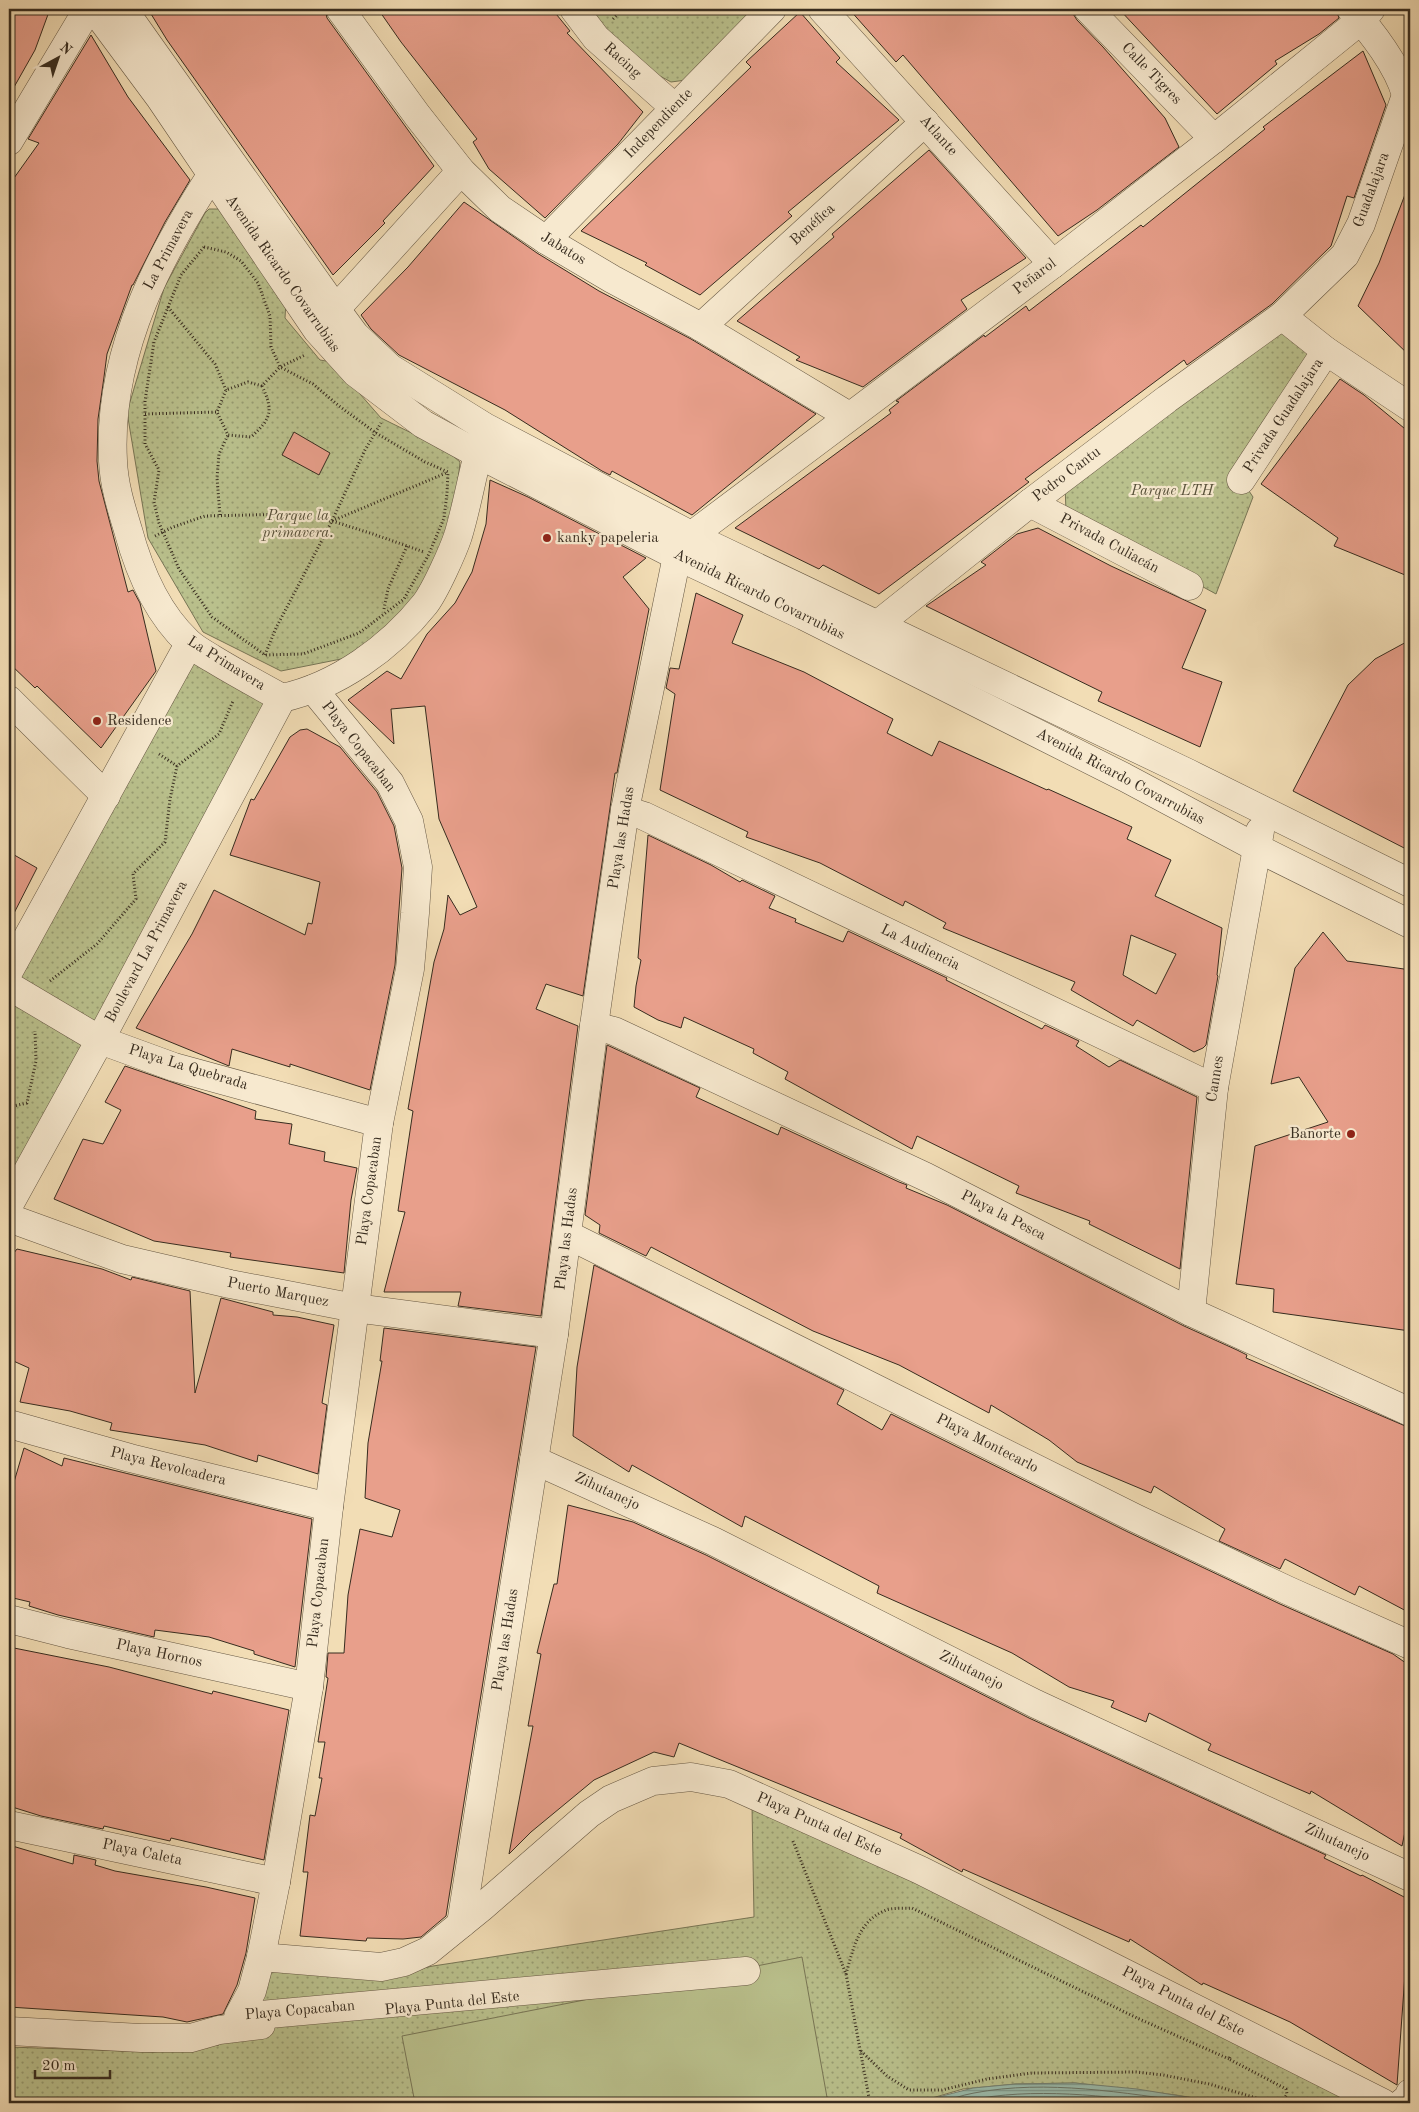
<svg xmlns="http://www.w3.org/2000/svg" width="1419" height="2112" font-family="'Old Standard TT',serif">
<defs>
<pattern id="grass-dots" width="8" height="8" patternUnits="userSpaceOnUse" patternTransform="scale(1.25)"><rect width="8" height="8" fill="#bac18d"/><path d="M2 2h.1M6 6h.1" fill="none" stroke="#989d73" stroke-width="1.8" stroke-linecap="round"/></pattern>
<pattern id="water-rules" width="6" height="5" patternUnits="userSpaceOnUse" patternTransform="scale(1.25)"><rect width="6" height="5" fill="#9bbcad"/><path d="M0 2.5h6" fill="none" stroke="#7f998c"/></pattern>
</defs>
<rect width="100%" height="100%" fill="#f2ddb5"/>
<filter id="stains"><feTurbulence type="fractalNoise" baseFrequency=".004" numOctaves="4"/><feColorMatrix values="0 0 0 0 .2 0 0 0 0 .09 0 0 0 0 .02 0 0 0 .5 -.17"/></filter>
<radialGradient id="worn" r=".72"><stop offset=".6" stop-color="#630" stop-opacity="0"/><stop offset="1" stop-color="#630" stop-opacity=".3"/></radialGradient>
<g fill="url(#grass-dots)" stroke="#787656">
<polygon points="588,9 758,9 686,80 671,82 649,70 619,48"/>
<polygon points="209,209 222,209 286,301 285,318 320,360 332,362 381,418 446,450 460,462 456,500 441,556 418,601 351,657 281,671 203,632 148,538 127,412 164,288 205,213"/>
<polygon points="1282,316 1326,351 1241,479 1253,497 1216,594 1066,512 1065,484"/>
<polygon points="201,661 268,701 9,1194 9,981 191,663"/>
<polygon points="752,1806 1403,2103 1224,2103 1176,2095 1075,2083 1016,2084 963,2089 915,2103 9,2103 9,2047 153,2052 219,2045 260,2003 266,1965 404,1972 433,1966 754,1917"/>
</g>
<polygon fill="#bac18d" stroke="#787656" points="802,1957 828,2103 415,2103 402,2036"/>
<polygon fill="url(#water-rules)" stroke="#738274" points="1075,2083 1137,2089 1224,2103 915,2103 973,2088 1015,2084"/>
<g fill="none" stroke-linecap="round" stroke-linejoin="round">
<g stroke="#697466" stroke-width="1">
<path d="M937,2103C949,2100 962,2095 974,2093C1047,2079 1124,2093 1197,2103"/>
<path d="M959,2103C1016,2087 1097,2094 1155,2103"/>
<polyline points="1008,2103 1087,2103"/>
</g>
</g>
<g fill="#e89f8b" stroke="#372c1f" fill-rule="evenodd">
<polygon points="9,9 50,9 35,50 9,96"/>
<polygon points="148,9 325,9 327,18 434,166 383,221 385,223 333,275 167,40"/>
<polygon points="378,9 552,9 570,31 567,33 643,112 618,144 545,218 489,169 473,142 477,139 401,42"/>
<polygon points="849,9 1070,9 1077,20 1103,47 1165,118 1179,147 1097,210 1058,236 903,55 896,62"/>
<polygon points="1119,9 1336,9 1339,18 1319,34 1275,61 1277,64 1217,114"/>
<polygon points="800,12 840,58 836,62 899,120 788,212 792,216 700,295 645,265 647,263 581,231 751,67 746,62"/>
<polygon points="91,35 128,97 190,180 165,222 133,285 132,285 107,354 104,377 98,419 97,461 99,481 128,592 133,590 140,603 156,671 101,748 37,686 35,688 9,663 9,185 39,143 28,139"/>
<polygon points="1363,51 1386,105 1354,198 1347,196 1331,246 1272,304 1187,365 1184,360 1025,479 1029,482 879,594 823,565 819,569 735,528 891,413 889,410 899,402 896,401 984,335 985,337 1026,306 1029,311 1141,225 1143,227 1265,129 1263,127"/>
<polygon points="929,150 1026,258 961,300 967,309 863,387 796,360 800,357 737,321 834,237 832,234"/>
<polygon points="1409,184 1410,185 1410,356 1358,306 1379,263"/>
<polygon points="464,202 537,253 599,291 691,339 816,414 692,515 612,471 610,475 602,471 505,410 399,355 371,329 361,315 408,267"/>
<polygon points="1340,379 1364,395 1410,433 1410,577 1334,546 1338,538 1261,484"/>
<polygon points="294,432 330,453 319,475 282,455"/>
<polygon points="490,480 528,497 646,558 623,577 649,609 617,773 615,773 583,996 546,984 536,1009 578,1026 541,1316 458,1306 461,1292 384,1292 405,1212 398,1211 413,1111 408,1109 434,962 444,929 448,895 460,915 477,907 439,819 425,706 391,709 394,744 348,700 387,671 401,679 427,634 455,603 472,572 486,524"/>
<polygon points="1038,528 1111,566 1206,610 1182,668 1222,682 1200,747 1098,701 1102,692 926,606 986,565 981,562 1017,534"/>
<path d="M696,593L743,615L732,643L804,672L893,719L887,733L932,756L939,741L1047,790L1048,789L1132,827L1127,839L1171,860L1155,896L1222,928L1217,975L1218,976L1206,1045L1203,1048L1194,1052L1137,1020L1133,1026L1071,990L1075,982L943,928L946,923L905,901L903,906L820,863L746,837L748,832L660,790L675,694L666,688L670,668L679,669ZM1131,935L1176,954L1156,994L1123,975Z"/>
<polygon points="1410,640 1410,851 1293,791 1348,685 1375,659"/>
<polygon points="307,729 340,747 377,792 394,826 402,868 395,965 370,1090 290,1064 290,1067 232,1049 229,1066 136,1028 192,934 214,890 305,935 308,923 312,924 320,882 230,855 251,799 254,800 290,737 300,730"/>
<polygon points="648,835 711,865 740,882 742,880 775,896 769,908 796,919 795,922 843,942 848,931 947,978 946,980 1042,1029 1045,1025 1079,1041 1076,1046 1109,1067 1120,1060 1197,1097 1180,1269 1089,1224 1090,1221 1016,1193 1019,1186 917,1136 912,1149 785,1079 788,1072 753,1053 754,1049 684,1017 681,1028 658,1020 634,1007 636,986 641,960 638,958"/>
<polygon points="9,852 37,868 9,923"/>
<polygon points="1323,932 1347,961 1404,969 1410,977 1410,1331 1273,1312 1274,1289 1236,1284 1255,1146 1328,1122 1299,1077 1271,1084 1295,968"/>
<polygon points="607,1045 700,1088 696,1097 778,1135 781,1127 899,1182 907,1185 906,1188 947,1205 1184,1326 1237,1350 1247,1355 1246,1358 1410,1428 1410,1613 1359,1586 1355,1595 1285,1559 1280,1569 1219,1541 1225,1529 1154,1486 1151,1493 1077,1462 1049,1440 991,1405 989,1413 899,1365 813,1331 651,1247 646,1256 599,1233 600,1225 585,1215"/>
<polygon points="125,1066 256,1111 255,1119 292,1124 289,1144 325,1152 324,1161 357,1168 351,1200 344,1273 230,1257 231,1253 154,1241 54,1199 83,1139 103,1144 121,1110 105,1102"/>
<polygon points="17,1249 102,1269 131,1280 132,1277 190,1291 195,1393 221,1298 273,1312 273,1315 297,1317 334,1325 322,1403 327,1405 318,1474 258,1455 257,1462 205,1445 110,1430 112,1423 70,1411 20,1402 29,1368 9,1359 9,1259"/>
<polygon points="594,1265 844,1390 837,1404 882,1430 891,1414 1128,1532 1280,1604 1393,1654 1410,1666 1410,1808 1402,1846 1311,1791 1310,1794 1208,1750 1211,1744 1149,1713 1146,1722 1111,1707 1114,1701 1069,1687 1012,1653 877,1593 879,1586 745,1516 742,1527 632,1465 629,1472 573,1436 577,1367"/>
<polygon points="384,1328 536,1347 446,1916 421,1937 403,1939 367,1938 366,1941 300,1936 308,1872 303,1872 310,1815 315,1816 322,1778 319,1778 325,1742 318,1742 328,1678 326,1677 328,1653 344,1653 348,1595 360,1529 392,1537 400,1510 365,1498 368,1443 382,1361 380,1361"/>
<polygon points="24,1448 62,1466 64,1458 312,1519 295,1667 254,1654 254,1651 209,1637 155,1630 154,1637 58,1615 29,1606 30,1602 9,1597 9,1499"/>
<polygon points="568,1505 633,1522 706,1555 1029,1718 1326,1855 1324,1858 1361,1876 1362,1875 1406,1898 1405,1946 1407,1947 1397,2085 1290,2022 1203,1983 1202,1985 1130,1939 1129,1942 963,1869 962,1872 900,1838 902,1834 679,1743 674,1757 654,1752 594,1780 531,1832 509,1854 533,1726 528,1726 541,1654 537,1653 554,1584 557,1584"/>
<polygon points="9,1647 109,1667 212,1694 213,1691 289,1710 264,1860 171,1838 170,1841 104,1826 103,1829 41,1816 9,1806"/>
<polygon points="9,1845 73,1864 74,1855 96,1860 95,1865 115,1871 206,1887 255,1898 246,1953 237,1985 223,2014 187,2022 163,2017 9,2007"/>
</g>
<g fill="none" stroke-linecap="round" stroke-linejoin="round">
<g stroke="#665844" stroke-width="29">
<g id="minor">
<polyline points="94,9 160,98 317,330 356,373 423,424 478,454 677,556 804,616 1124,777 1257,848 1410,924"/>
<polyline points="123,9 335,308 355,335 390,368 485,427 704,542 1188,773 1410,883"/>
<polyline points="340,9 417,115 461,171 500,209 546,240 612,279 701,327 849,416"/>
<polyline points="574,9 596,38 675,108"/>
<polyline points="822,9 1053,264"/>
<polyline points="1088,9 1214,139"/>
<polyline points="9,141 88,9"/>
<path d="M221,160C162,250 107,349 113,461C114,485 121,507 128,530C139,571 157,613 188,642C195,649 205,654 213,659C236,673 258,685 282,698C337,686 390,648 425,604C435,591 453,551 458,536C468,503 473,469 483,436"/>
<polyline points="546,240 772,9"/>
<polyline points="1282,316 1326,351 1410,407"/>
<polyline points="324,322 461,171"/>
<polyline points="701,327 925,122"/>
<polyline points="1241,480 1326,351"/>
<polyline points="1030,503 1189,586"/>
<path d="M865,637L877,625L1030,503L1167,399L1282,316L1345,255L1361,224L1406,95C1398,66 1372,32 1351,9"/>
<polyline points="313,689 390,783 409,821 418,867 415,913 410,969 379,1123 329,1507 309,1687 276,1882 261,1957 252,1991 238,2017 746,1971"/>
<polyline points="9,700 106,796"/>
<polyline points="625,810 644,816 1214,1088"/>
<polyline points="9,971 189,644"/>
<polyline points="9,986 100,1040 174,1067 379,1123"/>
<polyline points="594,1026 614,1031 926,1177 1191,1312 1410,1412"/>
<polyline points="9,1205 100,1040 282,698"/>
<polyline points="9,1218 122,1259 230,1284 355,1308 554,1334"/>
<polyline points="568,1235 1135,1518 1287,1590 1410,1645"/>
<polyline points="1191,1312 1214,1088 1260,831"/>
<polyline points="9,1424 130,1458 329,1507"/>
<polyline points="534,1460 713,1541 1036,1704 1410,1877"/>
<polyline points="9,1619 68,1634 309,1687"/>
<polyline points="9,1825 276,1882"/>
<polyline points="461,1924 554,1334 594,1026 625,810 677,556 691,536 1053,264 1214,139 1361,20 1371,9"/>
<polyline points="261,1957 381,1967 404,1962 428,1951 481,1908 589,1814 611,1799 653,1781 691,1777 729,1784 920,1870 1383,2103"/>
<polyline points="9,2031 141,2038 191,2038 219,2030 261,2025"/>
<polyline points="1402,2103 1408,2098 1410,2093"/>
</g>
</g>
<g stroke="#372c1f" stroke-width="3" stroke-dasharray="1 2.5" stroke-linecap="butt">
<polyline points="613,19 623,9"/>
<polygon points="204,247 226,252 241,261 258,283 270,316 271,347 280,367 313,384 339,406 376,433 425,462 448,472 447,493 444,518 429,554 404,599 359,633 303,654 265,655 212,617 179,569 159,523 154,502 159,470 145,444 145,401 154,342 181,275"/>
<polyline points="168,307 215,364 226,390"/>
<path d="M262,386L248,382L226,390L217,412L228,435L251,437C271,419 274,411 262,386L280,367L305,355"/>
<polyline points="145,414 217,412"/>
<polyline points="220,515 217,478 219,454 228,435"/>
<polyline points="332,521 446,473"/>
<polyline points="155,536 173,527 205,516 292,514 332,521 373,534 424,552"/>
<polyline points="384,609 388,589 407,546"/>
<polyline points="265,655 276,628 332,521 365,450 381,423"/>
<polyline points="159,754 177,766"/>
<polyline points="50,981 97,944 136,899 133,874 165,842 170,799 177,766 219,734 233,701"/>
<polyline points="9,1107 27,1103 36,1061 35,1031"/>
<polyline points="793,1841 846,1974 870,2103"/>
<path d="M846,1974C853,1950 858,1922 884,1911C892,1907 903,1909 912,1908L1137,2018L1229,2059"/>
<polyline points="861,2051 887,2076 909,2090 942,2090 987,2079 1032,2073 1136,2072 1163,2075 1209,2084 1273,2103"/>
<polyline points="1230,2057 1229,2059 1286,2089 1287,2094 1283,2100 1278,2103"/>
</g>
<use href="#minor" stroke="#f7e9cf" stroke-width="28"/>
</g>
<g fill="#8f2418" stroke="#f7e9cf" stroke-width="2">
<circle cx="547" cy="538" r="5"/>
<circle cx="97" cy="721" r="5"/>
<circle cx="1351" cy="1134" r="5"/>
</g>
<g text-anchor="middle" dominant-baseline="central" stroke-width="4.5" stroke-linejoin="round" paint-order="stroke">
<g font-size="15" fill="#372c1f" stroke="#f7e9cf">
<text transform="translate(622 61) rotate(42)">Racing</text>
<text transform="translate(1151 74) rotate(46)">Calle Tigres</text>
<text transform="translate(659 124) rotate(-46)">Independiente</text>
<text transform="translate(938 136) rotate(48)">Atlante</text>
<text transform="translate(1372 190) rotate(-70)">Guadalajara</text>
<text transform="translate(813 225) rotate(-42)">Benéfica</text>
<text transform="translate(563 249) rotate(31)">Jabatos</text>
<text transform="translate(169 250) rotate(-62)">La Primavera</text>
<text transform="translate(282 274) rotate(55)">Avenida Ricardo Covarrubias</text>
<text transform="translate(1035 277) rotate(-37)">Peñarol</text>
<text transform="translate(1284 416) rotate(-57)">Privada Guadalajara</text>
<text transform="translate(1067 475) rotate(-37)">Pedro Cantu</text>
<text transform="translate(1109 544) rotate(28)">Privada Culiacán</text>
<text transform="translate(759 595) rotate(26)">Avenida Ricardo Covarrubias</text>
<text transform="translate(226 664) rotate(32)">La Primavera</text>
<text transform="translate(358 747) rotate(52)">Playa Copacaban</text>
<text transform="translate(1120 777) rotate(28)">Avenida Ricardo Covarrubias</text>
<text transform="translate(622 838) rotate(-81)">Playa las Hadas</text>
<text transform="translate(920 948) rotate(26)">La Audiencia</text>
<text transform="translate(147 952) rotate(-62)">Boulevard La Primavera</text>
<text transform="translate(188 1068) rotate(17)">Playa La Quebrada</text>
<text transform="translate(1216 1079) rotate(-81)">Cannes</text>
<text transform="translate(370 1191) rotate(-82)">Playa Copacaban</text>
<text transform="translate(1003 1216) rotate(27)">Playa la Pesca</text>
<text transform="translate(567 1239) rotate(-83)">Playa las Hadas</text>
<text transform="translate(278 1293) rotate(11)">Puerto Marquez</text>
<text transform="translate(987 1444) rotate(27)">Playa Montecarlo</text>
<text transform="translate(168 1467) rotate(14)">Playa Revolcadera</text>
<text transform="translate(607 1492) rotate(25)">Zihutanejo</text>
<text transform="translate(319 1593) rotate(-84)">Playa Copacaban</text>
<text transform="translate(506 1640) rotate(-81)">Playa las Hadas</text>
<text transform="translate(159 1654) rotate(12)">Playa Hornos</text>
<text transform="translate(971 1671) rotate(27)">Zihutanejo</text>
<text transform="translate(819 1825) rotate(24)">Playa Punta del Este</text>
<text transform="translate(1337 1843) rotate(25)">Zihutanejo</text>
<text transform="translate(142 1853) rotate(12)">Playa Caleta</text>
<text transform="translate(1183 2002) rotate(27)">Playa Punta del Este</text>
<text transform="translate(452 2004) rotate(-6)">Playa Punta del Este</text>
<text transform="translate(300 2011) rotate(-5)">Playa Copacaban</text>
</g>
<g font-size="15" font-style="italic" fill="#58513a" stroke="#f7e9cf">
<text x="1172" y="491">Parque LTH</text>
<text x="298" y="516">Parque la<tspan x="298" dy="17">primavera.</tspan></text>
</g>
<g font-size="15" fill="#372c1f" stroke="#f7e9cf" text-anchor="start">
<text x="557" y="538">kanky papeleria</text>
<text x="107" y="721">Residence</text>
<text x="1341" y="1134" text-anchor="end">Banorte</text>
</g>
</g>
<rect width="1419" height="2112" fill="none" stroke="#f2ddb5" stroke-width="30"/>
<rect x="10" y="10" width="1399" height="2092" fill="none" stroke="#372c1f" stroke-width="2.5"/>
<rect x="15" y="15" width="1389" height="2082" fill="none" stroke="#372c1f"/>
<g transform="translate(58 58) rotate(40)" stroke="#f7e9cf" stroke-width="4" paint-order="stroke">
<path d="M0-4L9 19L0 12L-9 19Z" fill="#372c1f"/>
<text y="-8" font-size="14" font-weight="bold" text-anchor="middle" fill="#372c1f">N</text>
</g>
<path d="M35 2070v8h75v-8" fill="none" stroke="#372c1f" stroke-width="2.5"/>
<text x="42" y="2070" font-size="15" fill="#372c1f" stroke="#f7e9cf" stroke-width="4" paint-order="stroke">20 m</text>
<rect width="100%" height="100%" filter="url(#stains)"/>
<rect width="100%" height="100%" fill="url(#worn)"/>
</svg>
